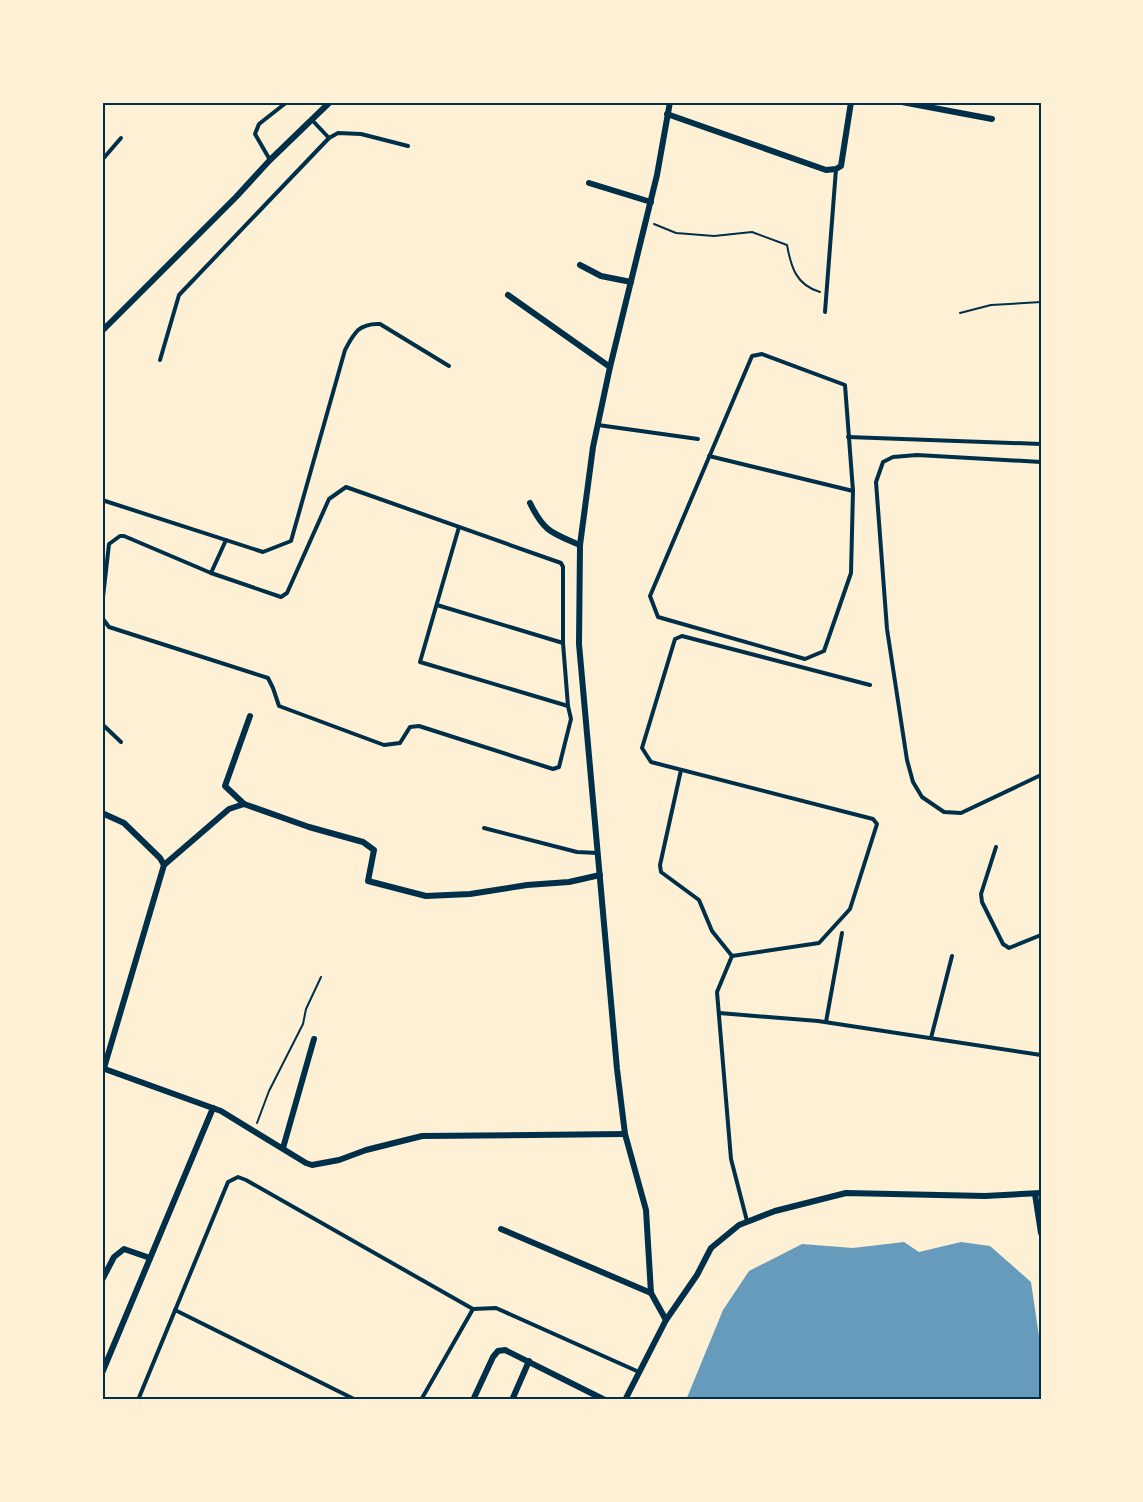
<svg xmlns="http://www.w3.org/2000/svg" width="1143" height="1502" font-family="Spectral,serif">
<rect width="100%" height="100%" fill="#fdf0d5"/>
<polygon fill="#669bbc" points="904,1242 919,1252 961,1242 990,1246 1031,1282 1041,1350 1041,1400 686,1400 723,1310 749,1271 802,1244 853,1248"/>
<g fill="none" stroke-linecap="round" stroke-linejoin="round">
<g stroke="#003049" stroke-width="2">
<path d="M654,224L676,233L714,236L752,232L787,245C791,267 796,285 820,292"/>
<polyline points="960,313 991,305 1041,302"/>
<polyline points="257,1123 269,1091 303,1024 306,1009 321,977"/>
</g>
<g stroke="#003049" stroke-width="4">
<polyline points="312,120 329,138 338,133 361,134 408,146"/>
<polyline points="102,160 121,138"/>
<polyline points="270,160 255,134 259,124 287,102"/>
<polyline points="825,312 836,169"/>
<polygon points="762,354 845,385 853,491 851,573 824,651 805,659 658,617 650,596 752,356"/>
<polyline points="160,360 179,295 329,138"/>
<polyline points="598,425 698,439"/>
<polyline points="848,437 1041,444"/>
<polyline points="709,456 853,491"/>
<polyline points="1041,462 917,455 893,457 883,462 876,482 887,629 907,760 913,782 922,797 944,812 961,813 1041,775"/>
<polygon points="346,487 561,563 563,567 563,643 568,706 571,719 559,767 553,769 419,726 410,727 400,743 384,745 279,706 273,688 268,678 109,627 103,619 102,606 109,544 120,536 124,536 211,573 281,597 287,593 329,499"/>
<path d="M102,500L263,552L291,541L345,350C354,333 359,323 380,324L449,366"/>
<polyline points="459,527 420,662 568,706"/>
<polyline points="211,573 226,540"/>
<polyline points="437,605 563,643"/>
<polyline points="102,724 121,742"/>
<polyline points="681,770 660,865 661,872 699,900 712,931 732,956"/>
<polyline points="484,828 577,852 598,853"/>
<polyline points="996,847 981,894 982,902 1003,944 1009,948 1041,935"/>
<polyline points="719,1013 818,1021 1041,1055"/>
<polyline points="826,1022 842,933"/>
<polyline points="931,1038 952,956"/>
<polyline points="747,1221 731,1159 717,992 732,956 819,943 850,909 877,824 873,819 651,762 642,748 675,639 682,636 870,685"/>
<polyline points="175,1310 356,1400"/>
<polyline points="138,1400 228,1182 238,1177 246,1180 473,1309"/>
<polyline points="421,1400 473,1309 496,1308 639,1372"/>
</g>
<g stroke="#003049" stroke-width="6">
<polyline points="902,102 992,119"/>
<polyline points="667,114 826,170 836,169 841,166 851,102"/>
<polyline points="589,183 651,202"/>
<polyline points="580,265 601,276 631,282"/>
<polyline points="508,295 610,367"/>
<polyline points="102,331 236,197 270,160 330,102"/>
<path d="M530,503C544,532 552,533 580,545"/>
<polyline points="244,804 225,786 250,716"/>
<polyline points="102,813 124,823 160,858 164,865 104,1068"/>
<polyline points="164,865 229,809 244,804 309,827 363,842 374,850 368,881 426,896 470,894 527,885 569,882 600,875"/>
<polyline points="102,1068 221,1111 306,1163 312,1165 339,1160 366,1150 422,1136 625,1134"/>
<polyline points="283,1148 314,1039"/>
<polyline points="1035,1194 1041,1233"/>
<polyline points="501,1229 651,1293"/>
<polyline points="102,1280 114,1257 124,1249 150,1258"/>
<polyline points="666,1320 651,1293 646,1210 625,1134 617,1069 579,644 580,545 593,447 610,367 657,175 670,102"/>
<polyline points="102,1373 213,1108"/>
<polyline points="473,1400 493,1357 498,1351 505,1350 605,1400"/>
<polyline points="512,1400 529,1361"/>
<polyline points="625,1400 666,1320 697,1275 711,1248 739,1225 775,1211 846,1193 985,1196 1041,1193"/>
</g>
</g>
<rect width="1143" height="1502" fill="none" stroke="#fdf0d5" stroke-width="207"/>
<rect x="104" y="104" width="936" height="1294" fill="none" stroke="#003049" stroke-width="2"/>
</svg>
